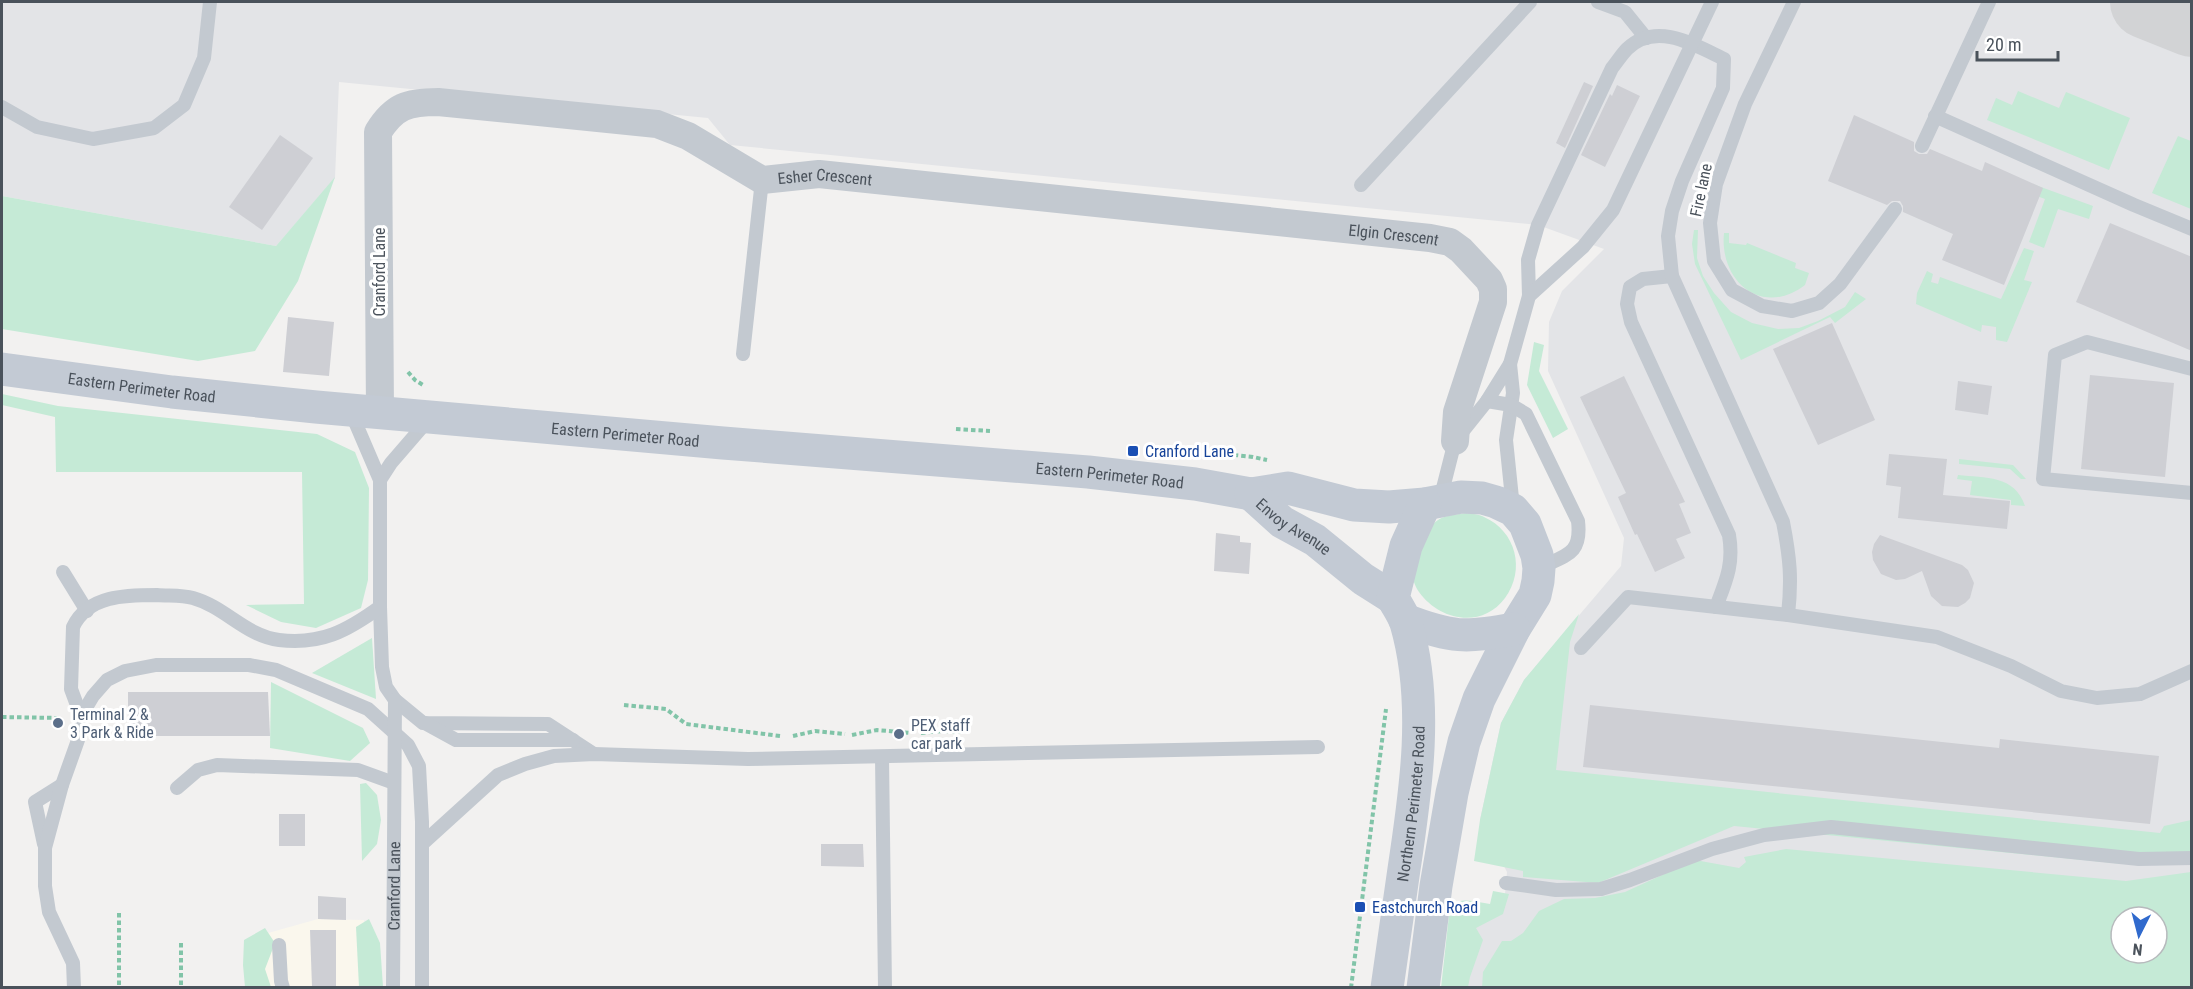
<svg xmlns="http://www.w3.org/2000/svg" width="2193" height="989" font-family="'Roboto Condensed',sans-serif">
<rect width="100%" height="100%" fill="#f2f1f0"/>
<polygon fill="#faf7ed" points="318,919 364,920 364,987 247,988 261,935"/>
<path fill="#e3e4e7" fill-rule="evenodd" d="M2,2H2191V987H1456L1462,933L1504,905L1507,872L1480,820L1501,723L1524,680L1621,566L1624,538L1548,371L1549,322L1562,291L1604,249L1538,225L730,145L708,118L339,82L335,178L276,246L2,196ZM2121,917H2157V953H2121Z"/>
<g fill="#c5ead6" fill-rule="evenodd">
<polygon points="2018,91 2059,108 2066,92 2130,118 2109,170 1987,120 1996,98 2012,105"/>
<polygon points="2178,136 2191,141 2191,209 2152,193"/>
<polygon points="1997,171 2093,206 2089,219 2058,209 2044,248 2029,242 2045,199 1994,180"/>
<polygon points="335,177 298,281 255,351 198,361 2,329 2,196 276,246"/>
<polygon points="1694,230 1698,230 1697,258 1703,276 1714,293 1731,312 1752,323 1778,329 1799,328 1818,321 1845,307 1855,292 1866,299 1835,323 1830,317 1741,360 1695,264 1692,244"/>
<path d="M1724,233H1729V243L1746,245L1747,243L1796,263L1795,268L1809,273L1805,285C1762,318 1719,281 1724,233Z"/>
<polygon points="2024,248 2034,251 2024,280 2032,282 2007,342 1996,340 1996,327 1982,325 1981,332 1916,304 1917,293 1927,271 1933,274 1931,282 1938,284 1940,277 2001,299"/>
<polygon points="1534,342 1544,345 1539,371 1568,429 1553,438 1527,385"/>
<polygon points="2,394 58,406 317,434 355,452 369,488 368,580 361,608 316,628 281,622 246,605 304,604 302,472 56,472 55,417 2,405"/>
<polygon points="1959,459 2013,465 2026,479 2021,479 2010,469 1959,464"/>
<path d="M1958,475C1985,478 2015,475 2025,506L2011,505V500L1970,495L1972,481L1957,479Z"/>
<path d="M1466,513C1472,514 1479,514 1484,517C1516,531 1526,570 1505,598C1482,629 1440,621 1419,592C1416,588 1411,577 1412,571C1413,563 1420,553 1423,545C1434,518 1436,517 1466,513Z"/>
<polygon points="1579,614 1570,642 1556,770 2160,833 2164,826 2191,820 2191,856 2124,864 1734,826 1598,883 1523,877 1523,871 1474,861 1480,820 1501,723 1524,680"/>
<polygon points="372,638 376,699 312,673"/>
<polygon points="271,682 363,728 370,743 350,761 270,748"/>
<polygon points="366,783 377,795 381,820 377,844 362,861 360,784"/>
<path d="M1786,849L2126,881L2191,872V987L1482,988L1483,972L1502,941H1511L1523,933L1539,911L1564,899L1595,898L1625,892L1695,860L1739,868L1746,862L1744,857ZM2121,917H2157V953H2121Z"/>
<path d="M1493,891L1509,894L1503,914L1476,928L1483,940L1470,977L1468,987L1441,988L1450,906C1461,896 1477,902 1490,904Z"/>
<polygon points="369,919 380,943 383,987 359,987 356,927"/>
<polygon points="265,928 275,943 265,969 271,987 245,987 243,965 244,940"/>
</g>
<g fill="none" stroke-linecap="round" stroke-linejoin="round">
<polyline stroke="#d2d3d5" stroke-width="74" points="2147,2 2192,20"/>
</g>
<g fill="#cecfd4">
<polygon points="1584,82 1593,86 1565,148 1556,143"/>
<polygon points="1617,85 1640,96 1605,167 1581,155 1610,94 1612,96"/>
<polygon points="1854,115 1914,142 1914,151 1919,154 1927,154 1930,149 1982,171 1985,162 2043,188 2004,285 1942,260 1953,234 1903,212 1903,206 1900,201 1892,201 1887,205 1828,181"/>
<polygon points="280,135 313,158 262,230 229,207"/>
<polygon points="2110,223 2192,257 2192,351 2076,302"/>
<polygon points="288,317 334,322 329,376 283,372"/>
<polygon points="1832,323 1875,420 1818,445 1773,349"/>
<polygon points="2090,375 2174,383 2165,477 2081,469"/>
<polygon points="1624,376 1685,502 1679,504 1691,533 1676,539 1685,558 1655,572 1637,534 1635,535 1618,497 1626,493 1580,397"/>
<polygon points="1958,381 1992,386 1988,415 1955,410"/>
<polygon points="1889,454 1947,459 1943,495 2010,501 2007,529 1898,518 1901,487 1886,485"/>
<polygon points="1216,533 1240,536 1240,542 1251,543 1249,574 1214,571"/>
<polygon points="1880,535 1962,565 1968,570 1974,583 1970,598 1965,603 1958,607 1942,606 1931,596 1922,571 1905,579 1896,580 1881,574 1873,560 1872,552 1874,544"/>
<polygon points="128,692 268,692 270,736 128,736"/>
<polygon points="1590,705 1999,748 2000,739 2159,756 2150,824 1583,767"/>
<rect x="279" y="814" width="26" height="32"/>
<polygon points="821,844 863,844 864,867 821,866"/>
<polygon points="318,896 346,898 346,920 318,919"/>
<polygon points="310,930 336,930 336,987 312,987"/>
</g>
<g fill="none" stroke-linecap="round" stroke-linejoin="round">
<g stroke="#81c4a8" stroke-width="4" stroke-dasharray="4.5 3" stroke-linecap="butt">
<polyline points="408,372 415,380 423,385"/>
<polyline points="956,429 990,431"/>
<polyline points="1189,450 1253,457 1267,460"/>
<polyline points="624,705 666,709 686,724 780,736"/>
<polyline points="2,717 59,718"/>
<polyline points="921,733 942,731 961,732"/>
<polyline points="852,735 877,730 910,733"/>
<polyline points="793,736 815,731 845,734"/>
<polyline points="119,913 119,988"/>
<polyline points="181,943 181,988"/>
<polyline points="1351,988 1386,709"/>
</g>
<g stroke="#c3c9d0" stroke-width="14">
<polyline points="1598,2 1625,12 1646,38"/>
<polyline points="1794,2 1745,104 1716,184 1710,223 1714,261 1732,290 1762,306 1792,311 1819,303 1840,284 1895,209"/>
<polyline points="2,107 37,127 93,139 154,128 184,105 204,58 210,2"/>
<polyline points="1935,116 2134,205 2192,229"/>
<polyline points="1922,146 1989,2"/>
<polyline points="1361,185 1530,2"/>
<path d="M1672,276L1643,279L1630,287L1627,304L1631,322L1729,535C1734,564 1726,581 1716,607"/>
<path d="M1529,296L1528,260L1538,225L1612,68C1617,62 1622,54 1627,49C1656,21 1695,45 1724,59L1723,88L1682,181L1672,211L1668,236L1672,276L1783,522C1790,558 1792,579 1788,615"/>
<polyline points="743,354 762,180"/>
<polyline points="1510,364 1513,393 1506,440 1513,508"/>
<polyline points="2192,369 2087,342 2055,355 2043,479 2192,493"/>
<path d="M1487,401L1511,405L1526,414L1578,521C1582,555 1566,555 1539,568"/>
<polyline points="350,410 380,480"/>
<polyline points="429,419 391,463 380,480 380,607 382,667 386,687 395,700 423,723 548,724 594,754"/>
<polyline points="1440,500 1455,441 1487,401 1510,364 1529,296 1583,247 1613,210 1712,2"/>
<polyline points="63,572 87,611"/>
<polyline points="1581,648 1628,597 1788,615 1937,637 2011,666 2061,691 2097,698 2140,694 2192,671"/>
<path d="M81,716L71,689L73,627C88,595 126,595 157,595C169,596 182,595 193,598C225,607 246,636 279,640C321,645 347,631 380,607"/>
<polyline points="425,723 456,740 573,740"/>
<polyline points="882,757 885,988"/>
<polyline points="177,788 198,770 217,765 358,770 394,783"/>
<polyline points="44,844 35,802 62,785"/>
<polyline points="422,844 498,775 525,764 554,756 594,754 748,759 1318,747"/>
<polyline points="1506,883 1556,890 1601,889 1630,880 1712,849 1764,835 1831,827 2139,859 2192,858"/>
<polyline points="279,945 281,981 283,988"/>
<polyline points="74,988 73,963 49,912 45,886 45,848 62,785 78,740 81,716 93,696 107,680 125,671 156,665 249,665 276,670 368,709 408,745 419,766 422,822 422,988"/>
<path id="s1" d="M393,988L395,700"/>
</g>
<path stroke="#c3c9d0" stroke-width="28" id="s2" d="M380,412L378,132C394,106 408,102 438,102L657,124L688,136L762,180L819,174L1430,238L1450,242L1461,250L1489,280L1493,289V302L1457,412L1455,441"/>
<g stroke="#c3cad4" stroke-width="33">
<path id="s3" d="M2,369L172,392L316,407L723,443L1088,472L1195,484L1251,494L1288,488L1354,505L1389,507L1425,504L1461,497L1482,498L1496,502L1513,510L1525,524L1537,555L1539,568L1538,581L1535,595L1514,629L1479,699L1464,742L1452,793L1436,886L1423,988"/>
<path id="s4" d="M1251,494L1282,522L1315,540L1363,579L1393,598"/>
<path d="M1405,620C1452,638 1465,638 1514,629"/>
<path id="s5" d="M1387,988C1393,948 1398,909 1404,869C1416,790 1429,702 1406,623C1403,614 1397,606 1393,598L1406,546L1425,504"/>
</g>
</g>
<g fill="#1a4fb4" stroke="#fff" stroke-width="2">
<rect x="1127" y="445" width="12" height="12" rx="3"/>
<rect x="1354" y="901" width="12" height="12" rx="3"/>
</g>
<g fill="#5c6f8a" stroke="#fff" stroke-width="2">
<circle cx="58" cy="723" r="6"/>
<circle cx="899" cy="734" r="6"/>
</g>
<g text-anchor="middle" dominant-baseline="central" stroke-width="6" stroke-linejoin="round" paint-order="stroke">
<g font-size="16" fill="#4a525b" stroke="#fff">
<text stroke="none"><textPath href="#s2" startOffset="754">Esher Crescent</textPath></text>
<text transform="translate(1701 190) rotate(-78)">Fire lane</text>
<text stroke="none"><textPath href="#s2" startOffset="1326">Elgin Crescent</textPath></text>
<text transform="translate(379 272) rotate(-90)">Cranford Lane</text>
<text stroke="none"><textPath href="#s3" startOffset="141">Eastern Perimeter Road</textPath></text>
<text stroke="none"><textPath href="#s3" startOffset="627">Eastern Perimeter Road</textPath></text>
<text stroke="none"><textPath href="#s3" startOffset="1113">Eastern Perimeter Road</textPath></text>
<text stroke="none"><textPath href="#s4" startOffset="54">Envoy Avenue</textPath></text>
<text stroke="none"><textPath href="#s5" startOffset="186">Northern Perimeter Road</textPath></text>
<text stroke="none"><textPath href="#s1" startOffset="102">Cranford Lane</textPath></text>
</g>
<g font-size="16" fill="#164399" stroke="#fff" text-anchor="start">
<text x="1145" y="451">Cranford Lane</text>
<text x="1372" y="907">Eastchurch Road</text>
</g>
<g font-size="16" fill="#4e5e75" stroke="#fff" text-anchor="start">
<text x="70" y="714">Terminal 2 &amp;<tspan x="70" dy="18">3 Park &amp; Ride</tspan></text>
<text x="911" y="725">PEX staff<tspan x="911" dy="18">car park</tspan></text>
</g>
</g>
<rect width="2193" height="989" fill="none" stroke="#4a525b" stroke-width="6"/>
<g transform="translate(2139 935) rotate(186)"><circle r="28" fill="#ffffff" stroke="#b7babd" stroke-width="1.5"/>
<path d="M0-4.5L10 22L0 15L-10 22Z" fill="#306acd"/>
<text y="-9" font-size="16" font-weight="bold" text-anchor="middle" fill="#4a525b">N</text>
</g>
<path d="M1977 51v9h81v-9" fill="none" stroke="#4a525b" stroke-width="3"/>
<text x="1986" y="51" font-size="18" fill="#4a525b" stroke="#ffffff" stroke-width="4.5" paint-order="stroke">20 m</text>
</svg>
